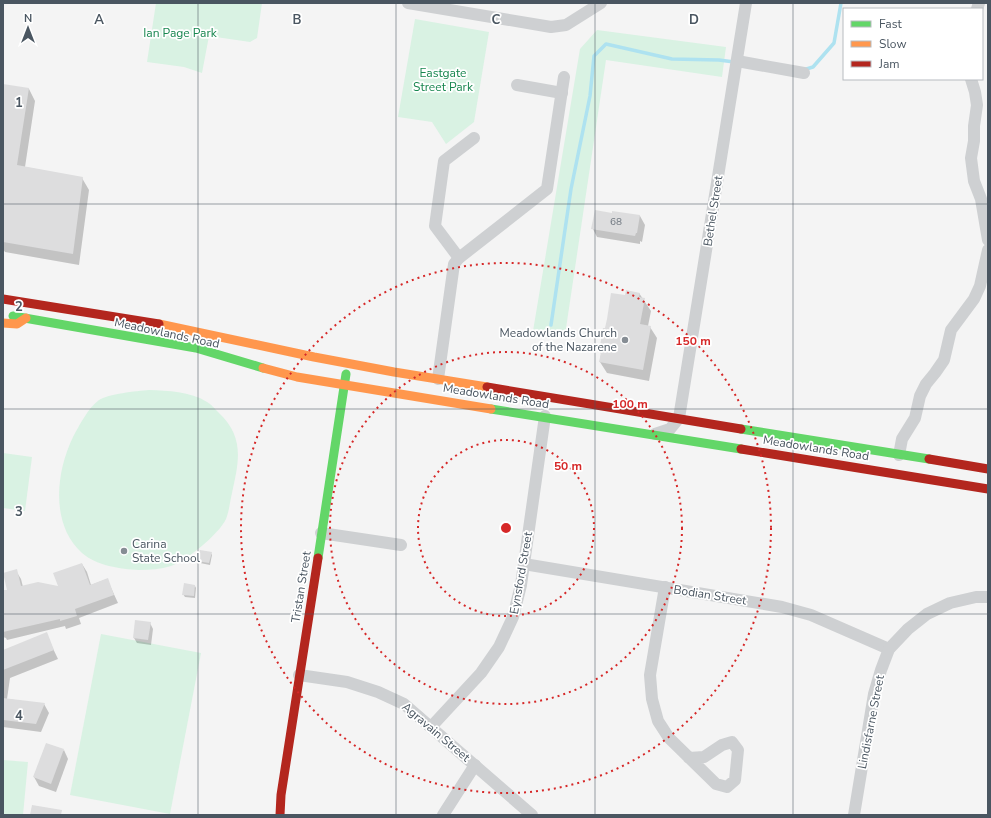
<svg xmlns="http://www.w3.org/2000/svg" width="991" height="818" font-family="'Nunito Sans',sans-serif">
<rect width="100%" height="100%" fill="#f4f4f4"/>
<g fill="#d9f2e3">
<polygon points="156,3 262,3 257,38 250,42 209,36 202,73 184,67 147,62"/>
<polygon points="415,19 489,32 474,122 446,144 432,122 398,117"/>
<polygon points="597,30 726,47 722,77 606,60 565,335 533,331 580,49"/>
<path d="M149,390C168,391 190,391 207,402C211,404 215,409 218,412C245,437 239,461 232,493C230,501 229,512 226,519C219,534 187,560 171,566C161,569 150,570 139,570C120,569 97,566 82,553C50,524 56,472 73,437C79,426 88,408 99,400C108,394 136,391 149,390Z"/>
<polygon points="3,453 32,457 25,511 3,508"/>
<polygon points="101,634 201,653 170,814 70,795"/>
<polygon points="3,760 28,762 23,815 3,815"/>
</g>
<g fill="#0003">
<polygon points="3,85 29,89 35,101 25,167 82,178 89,190 79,265 5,252 3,249"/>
<polygon points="613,212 640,216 645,225 642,242 640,241 640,244 597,237 593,229 613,214"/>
<polygon points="639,293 651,311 648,326 650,327 657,338 649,381 607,373 600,362 601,354 600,352 605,329 626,296"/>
<polygon points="211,553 212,555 210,565 200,563 198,561"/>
<polygon points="82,564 87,572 91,585 107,579 118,603 79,618 81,624 66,629 65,626 7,640 6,638 3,637 3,592 8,590 16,571 21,579 23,587 59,587"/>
<polygon points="195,586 196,588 195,598 185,597 183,594"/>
<polygon points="150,623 153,629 151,645 137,643 134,638"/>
<polygon points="46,634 58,659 10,678 7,699 44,704 49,713 41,732 3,727 3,651"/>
<polygon points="64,750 68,759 56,792 39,786 34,777"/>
</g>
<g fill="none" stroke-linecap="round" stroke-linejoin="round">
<g stroke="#aee2f0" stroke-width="3.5">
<polyline points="803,70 813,67 834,43 841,3"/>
<polyline points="551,325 571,189 590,96 594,56 606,44 672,59 719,60 734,62"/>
</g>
</g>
<g fill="#ddddde">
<polygon points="3,84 29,88 17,165 83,177 73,254 3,242"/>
<polygon points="595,210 612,213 612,211 640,215 637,233 636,233 635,236 591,229"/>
<polygon points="626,290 640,293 639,297 645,298 640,324 651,326 643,370 599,362 601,353 599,352 603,328 605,328 607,319 611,293 625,295"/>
<polygon points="200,550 212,552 209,563 197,561"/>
<polygon points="82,563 90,585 108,578 114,595 75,609 77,616 60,621 60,619 3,632 3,590 7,590 3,573 17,569 21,586 38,582 58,586 53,573"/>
<polygon points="184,583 195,585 194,596 182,595"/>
<polygon points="135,620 151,622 148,640 133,638"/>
<polygon points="47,632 54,650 3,670 3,650"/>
<polygon points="3,698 45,703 36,724 3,720"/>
<polygon points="46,743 64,749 51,784 33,777"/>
<polygon points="32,805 62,810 61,815 30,815"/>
</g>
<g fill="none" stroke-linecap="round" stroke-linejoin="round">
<g stroke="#ced0d2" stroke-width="12">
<polyline points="408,3 551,27 566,25 601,3"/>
<polyline points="977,9 979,3"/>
<polyline points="737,61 804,73"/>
<polyline points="971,79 975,92 977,105 974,126 974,141 971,158 974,181 981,199 988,240"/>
<polyline points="517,85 562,93"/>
<polyline points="459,258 435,226 444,161 474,138"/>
<polyline points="438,379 454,264 459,258 547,189 564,77"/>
<polyline points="655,434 670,429 679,418 746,3"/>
<polyline points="899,455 902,439 915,418 920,396 926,384 935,373 944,360 951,330 974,299 980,286 988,250"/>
<polyline points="321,533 401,545"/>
<polyline points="524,564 782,607 811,615 889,649"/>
<polyline points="665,587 650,675 652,699 658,721 669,738 716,784 727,787 735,780 738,750 732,742 722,745 704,757 689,758"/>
<polyline points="299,675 347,682 378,692 404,704 532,815"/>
<polyline points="431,727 481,673 499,647 513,617 521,585 545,416"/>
<polyline points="443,815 475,765"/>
<polyline points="854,815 874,694 881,670 889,649 908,629 927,614 950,603 976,597 988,597"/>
</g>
<g stroke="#63d668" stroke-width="9">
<polyline points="13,316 196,348 263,368"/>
<polyline points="491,409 741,449"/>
<polyline points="741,429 929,459"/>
<polyline points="318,558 346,374"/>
</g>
<g stroke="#ff974d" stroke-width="9">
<polyline points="3,323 17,324 26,318"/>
<polyline points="159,324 314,357 394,372 487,387"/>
<polyline points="263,368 297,377 491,409"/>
</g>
<g stroke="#b3261e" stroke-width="9">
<polyline points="3,299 159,324"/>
<polyline points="487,387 741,429"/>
<polyline points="741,449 988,489"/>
<polyline points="929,459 988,469"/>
<polyline points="280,815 281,795 318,558"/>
</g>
</g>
<path fill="none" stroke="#4a5661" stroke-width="1" stroke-opacity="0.55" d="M198,3V815M396,3V815M595,3V815M793,3V815M3,204H988M3,409H988M3,614H988"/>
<g fill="none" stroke="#d62828" stroke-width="2" stroke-dasharray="2 4">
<circle cx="506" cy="528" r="88"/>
<circle cx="506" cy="528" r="176"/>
<circle cx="506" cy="528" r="265"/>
</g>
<g fill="#868d94" stroke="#fff" stroke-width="1.5">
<circle cx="625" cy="340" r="4"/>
<circle cx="124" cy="551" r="4"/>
</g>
<g text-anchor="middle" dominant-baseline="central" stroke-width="3.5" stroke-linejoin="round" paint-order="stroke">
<g font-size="10" fill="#707881">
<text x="616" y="222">68</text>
</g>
<g font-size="12" fill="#17864f" stroke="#fff">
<text x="180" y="33">Ian Page Park</text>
<text x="443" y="73">Eastgate<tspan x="443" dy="14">Street Park</tspan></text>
</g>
<g font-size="12" fill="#4a5661" stroke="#fff">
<text transform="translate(713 211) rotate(-81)">Bethel Street</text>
<text transform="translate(167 333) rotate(12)">Meadowlands Road</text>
<text transform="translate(496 396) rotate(9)">Meadowlands Road</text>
<text transform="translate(816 448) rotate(9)">Meadowlands Road</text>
<text transform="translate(521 573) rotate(-80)">Eynsford Street</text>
<text transform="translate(301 587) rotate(-81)">Tristan Street</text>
<text transform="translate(710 595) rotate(9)">Bodian Street</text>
<text transform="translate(871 722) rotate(-79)">Lindisfarne Street</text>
<text transform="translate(436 732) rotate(40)">Agravain Street</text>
</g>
<g font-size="12" fill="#4a5661" stroke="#fff" text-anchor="end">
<text x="617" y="333">Meadowlands Church<tspan x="617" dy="14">of the Nazarene</tspan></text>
<text x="132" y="544" text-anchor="start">Carina<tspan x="132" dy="14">State School</tspan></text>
</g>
</g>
<g font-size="13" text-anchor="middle" font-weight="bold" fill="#4a5661" stroke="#fff" stroke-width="3.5" stroke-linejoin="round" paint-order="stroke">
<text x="99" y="24">A</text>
<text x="297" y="24">B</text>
<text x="496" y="24">C</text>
<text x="694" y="24">D</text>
<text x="19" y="107">1</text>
<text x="19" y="311">2</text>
<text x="19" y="516">3</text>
<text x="19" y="720">4</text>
</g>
<circle cx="506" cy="528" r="6" fill="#d62828" stroke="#fff" stroke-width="2"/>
<g font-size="12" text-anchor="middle" font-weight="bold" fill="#d62828" stroke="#fff" stroke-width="3.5" stroke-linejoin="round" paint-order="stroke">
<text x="693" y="345">150 m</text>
<text x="630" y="408">100 m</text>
<text x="568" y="470">50 m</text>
</g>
<rect width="991" height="818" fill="none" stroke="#4a5661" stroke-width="8"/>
<rect x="843" y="8" width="140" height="72" fill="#ffffff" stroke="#b7bbc0"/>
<rect x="851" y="21" width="20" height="6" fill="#63d668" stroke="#b7bbc0"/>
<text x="879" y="28" font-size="12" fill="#4a5661">Fast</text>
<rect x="851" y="41" width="20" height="6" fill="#ff974d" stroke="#b7bbc0"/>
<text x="879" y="48" font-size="12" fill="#4a5661">Slow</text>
<rect x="851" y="61" width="20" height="6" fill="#b3261e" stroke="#b7bbc0"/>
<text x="879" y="68" font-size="12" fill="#4a5661">Jam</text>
<g transform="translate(28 28)" stroke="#ffffff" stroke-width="3" paint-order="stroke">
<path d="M0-3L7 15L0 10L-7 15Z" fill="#4a5661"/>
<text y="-6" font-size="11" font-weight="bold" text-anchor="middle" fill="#4a5661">N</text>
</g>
</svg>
